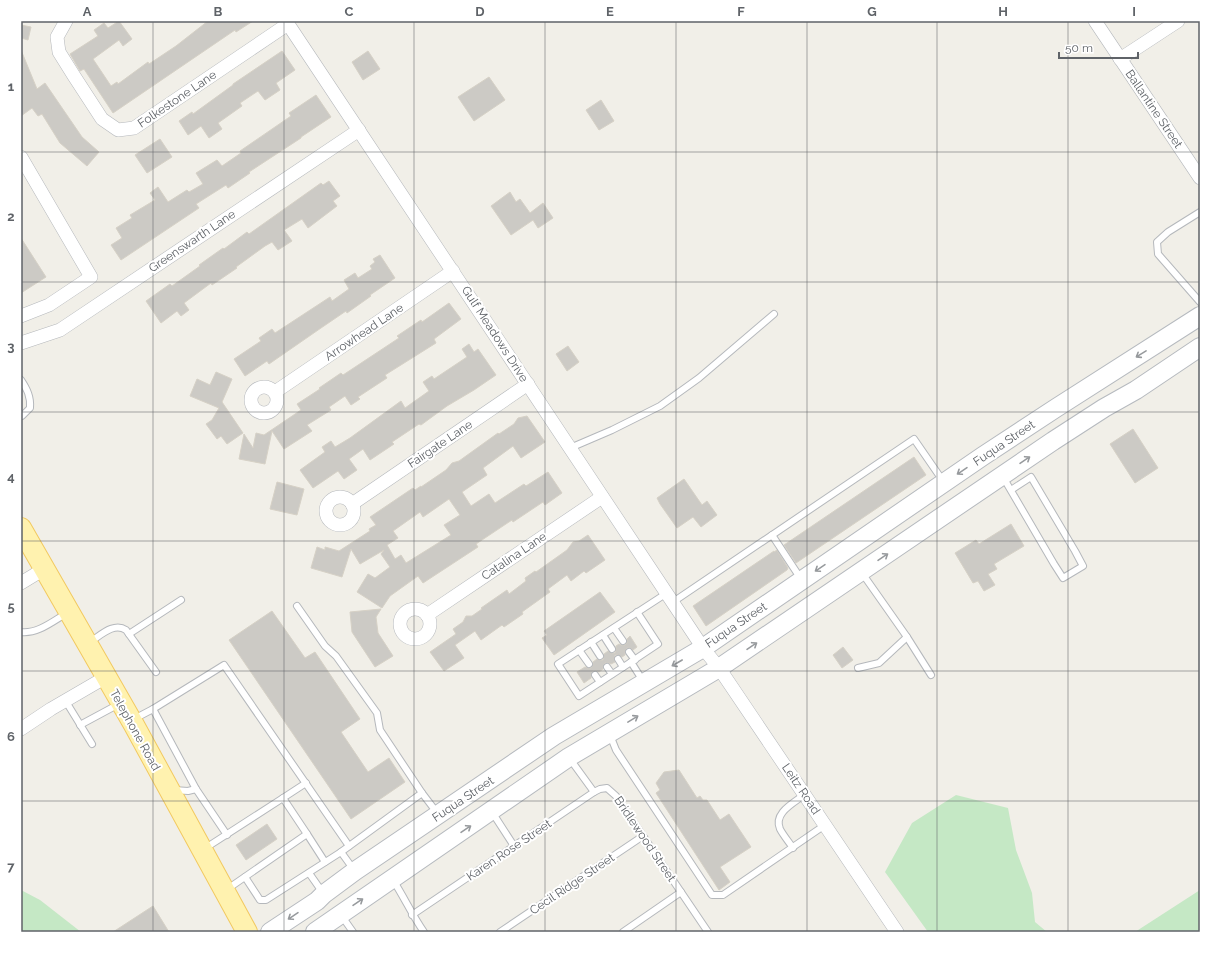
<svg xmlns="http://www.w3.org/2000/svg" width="1221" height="953" font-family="Raleway,sans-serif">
<rect width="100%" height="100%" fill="#f1efe8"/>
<g fill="#c5e8c5">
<polygon points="956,795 1008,808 1016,850 1032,893 1035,922 1047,932 928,932 885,872 912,823"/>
<polygon points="21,890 40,900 81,932 21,932"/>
<polygon points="1200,890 1200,932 1134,932 1135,932"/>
</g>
<g fill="#cccac5" stroke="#d6d1c6" fill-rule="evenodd">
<polygon points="119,21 132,39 123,46 119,40 93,59 111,86 117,82 118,84 148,62 149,64 176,46 208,21 253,21 236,32 235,30 113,113 84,69 80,71 70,54 98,36 94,30 104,23 108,28"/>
<polygon points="21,25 31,27 28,40 21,38"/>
<polygon points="21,50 37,89 45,83 82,137 99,152 87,166 60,143 42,114 38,116 32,108 21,116"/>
<polygon points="282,51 295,70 276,83 280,90 265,100 258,91 240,103 242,106 218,123 222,129 209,138 201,126 188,135 179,121 192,112 193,114 233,85 233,84"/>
<polygon points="368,51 380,69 363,80 352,62"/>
<polygon points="489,77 505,100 474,121 458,97"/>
<polygon points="316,95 331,117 301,137 301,138 249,172 250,173 228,188 226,185 196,204 199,208 121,260 111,245 122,238 116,228 132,218 130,215 155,200 150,193 158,187 168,202 187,190 189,192 203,184 196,173 217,160 222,166 241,153 240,151 291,116 289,113"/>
<polygon points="601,100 614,121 599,130 586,110"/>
<polygon points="160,139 172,157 147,173 135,155"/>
<polygon points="329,181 340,196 333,201 337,206 308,228 302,219 284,230 292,241 278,250 272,242 265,246 236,267 237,268 212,285 211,283 184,303 189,310 181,316 177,311 161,323 146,301 170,284 172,286 200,266 199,265 223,248 224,249 247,232 249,234 321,183 323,185"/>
<polygon points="510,192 516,202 520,199 530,213 543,203 553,218 538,228 533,220 511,235 491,206"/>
<polygon points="21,238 46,277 21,293"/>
<polygon points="380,255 395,278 370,295 371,296 347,313 346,311 321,328 269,364 267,361 245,376 234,359 261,341 259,338 272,329 275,333 330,297 332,301 349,289 344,280 355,273 358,278 372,269 370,266 375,262 373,259"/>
<polygon points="449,303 461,319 434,339 436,343 385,375 387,378 358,397 360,399 351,405 345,396 329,407 331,410 307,425 312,431 284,449 272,431 265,464 239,459 244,434 253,448 256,433 264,435 301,410 297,404 320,389 319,388 341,373 343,375 399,338 397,336 421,320 422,322"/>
<polygon points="469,344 474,352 478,349 496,375 474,390 447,406 421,425 419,424 392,442 394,444 370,460 363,449 349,459 357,470 344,479 338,471 313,488 300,470 325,452 322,447 331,441 335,447 350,438 401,401 405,408 429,391 423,382 432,376 434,379 467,357 462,349"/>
<polygon points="568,346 579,362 567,371 556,354"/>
<polygon points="216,372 232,379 222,402 243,433 227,444 221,436 217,439 206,424 212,420 219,408 190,396 197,379 210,385"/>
<path d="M527,416L545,442L521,458L513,446L483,468L487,475L462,492L471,506L489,494L495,503L524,484L526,486L548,472L562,493L545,505L543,502L513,522L512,520L476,544L478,547L423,583L418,576L390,596L382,608L357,592L368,574L375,578L390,567L381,554L384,550L360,564L351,549L342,577L311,568L317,547L325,550V547L339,551L370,531L369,529L376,525L370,517L413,488L415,490L421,486V487L446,470L452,463L459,461L498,433L499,434L514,424L518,418ZM449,499L460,515L444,525L451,535L406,563L401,555L395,559L387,545L398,538L393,531L420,512L423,517Z"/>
<polygon points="1133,429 1158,468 1135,483 1110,444"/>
<polygon points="914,457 926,475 796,563 784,545"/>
<polygon points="684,479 702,505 707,501 717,515 701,527 693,517 677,528 660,504 657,498"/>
<polygon points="277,482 304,489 297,515 270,509"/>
<polygon points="1011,524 1024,546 994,564 997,569 988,574 995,585 984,591 978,581 973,583 955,553 976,540 979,544"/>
<polygon points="588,535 605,560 586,573 584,571 571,581 567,575 548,589 550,592 522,612 523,614 504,627 502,625 481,640 475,631 455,645 464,658 444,671 430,652 456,634 453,629 463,622 466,616 472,616 482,609 481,608 507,590 509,594 526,581 525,578 535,571 536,572 567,550 573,542 579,541"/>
<polygon points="777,550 788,568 787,570 706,626 693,606 774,551 774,552"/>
<polygon points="600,592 615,612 554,655 542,638 547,635 544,631"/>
<polygon points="381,609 376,617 378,633 393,656 375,667 352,632 350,612"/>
<polygon points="272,611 305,658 315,652 360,719 341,732 368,772 389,758 405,782 351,819 229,640"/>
<polygon points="630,636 637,647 633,650 630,648 627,648 625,651 625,655 622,657 618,655 615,655 614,659 615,662 611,664 608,663 605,663 603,666 603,669 599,672 596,671 593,671 591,674 591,678 584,683 577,672 585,667 588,668 591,668 593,665 593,662 597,659 600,660 603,660 604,654 608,651 612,653 615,653 616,649 616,646 619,644 621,645 625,645 627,643 627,639"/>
<polygon points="843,647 853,660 842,668 833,655"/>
<polygon points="679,770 697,798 700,796 703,800 707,800 720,820 729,814 751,847 720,867 730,882 719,890 656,793 660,790 656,783 664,772"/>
<polygon points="267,824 277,839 246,860 236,845"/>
<polygon points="153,906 169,932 113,932"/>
</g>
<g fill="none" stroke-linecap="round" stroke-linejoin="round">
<g stroke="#b5b8bc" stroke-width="8">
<g id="lane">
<polyline points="1200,212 1168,232 1157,242 1158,254 1200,302"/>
<path d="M21,380C27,389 31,397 30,408L22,416"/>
<polyline points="570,448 612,430 660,406 699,378 774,314"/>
<polyline points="1003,477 1054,564 1063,578 1083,566 1075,551 1031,477 1011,490"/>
<polyline points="772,535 801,579"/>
<polyline points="673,602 914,439 943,481"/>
<polyline points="297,606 325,646 336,656 377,713 380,730 422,793"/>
<polyline points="614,628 623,641"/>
<path d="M21,632C38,634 53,621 67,613"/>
<polyline points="129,634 181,600"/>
<polyline points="603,635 612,649"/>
<polyline points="907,637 931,675"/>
<path d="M90,642C101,635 114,622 126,630L156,672"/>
<polyline points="591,642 600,656"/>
<polyline points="579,650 589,664"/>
<polyline points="629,652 635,660"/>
<polyline points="618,659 623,667"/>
<polyline points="631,662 658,644 637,612"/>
<polyline points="607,667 612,674"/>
<polyline points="858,668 879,663 907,637 862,573"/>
<polyline points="595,675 600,682"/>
<polyline points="643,681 631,662 579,696 558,664 667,593"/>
<polyline points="65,700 92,744"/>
<polyline points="153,709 224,665 349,846"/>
<polyline points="134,719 153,709 196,789 227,835"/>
<polyline points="80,725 119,704"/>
<polyline points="610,735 616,750 712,895 723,895 825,825"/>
<polyline points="570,759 594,792"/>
<polyline points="174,790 188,791 196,789"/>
<polyline points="283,798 306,783"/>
<polyline points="492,812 514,846"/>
<polyline points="307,834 325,862"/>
<path d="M793,848C789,842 783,835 780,829C773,813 794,803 804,795"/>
<polyline points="204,849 283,798 307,834 226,890"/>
<polyline points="341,852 354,870"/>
<polyline points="309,873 323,893"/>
<polyline points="245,877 260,900 266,900 341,852 422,793 438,814"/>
<path d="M393,880C404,897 412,915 424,932"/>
<polyline points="341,915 353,932"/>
<polyline points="412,915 594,792 600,789 607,788 616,796 708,932"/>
<polyline points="500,932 643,836"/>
<polyline points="623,932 681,892"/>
</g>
</g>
<g stroke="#b5b8bc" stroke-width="14">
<g id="street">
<polyline points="66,21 57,37 59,52 74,76 102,119 118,130 134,128 288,24"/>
<polyline points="286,21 703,648 719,668 897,932"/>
<polyline points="1095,21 1200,178"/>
<polyline points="1120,59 1178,21"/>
<polyline points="21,157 91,277 49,305 21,316"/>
<polyline points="21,343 60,330 359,130"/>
<circle cx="264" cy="400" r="13"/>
<polyline points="275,392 453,271"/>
<circle cx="340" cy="511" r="14"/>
<polyline points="352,504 528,384"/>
<polyline points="21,583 44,569"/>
<circle cx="415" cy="624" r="15"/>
<polyline points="427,615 602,497"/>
<polyline points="21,729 51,709 106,677"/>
</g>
</g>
<g stroke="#b6babf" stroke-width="20">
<g id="secondary">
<polyline points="270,932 317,901 324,894 355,871 554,736 703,648 983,456 1056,408 1200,316"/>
<polyline points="315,932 569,757 719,668 1053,441 1104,408 1136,390 1200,347"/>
</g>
</g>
<g stroke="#f2c960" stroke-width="22">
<polyline id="primary" points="21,528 134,725 247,932"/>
</g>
<use href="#lane" stroke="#fff" stroke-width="6"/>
<use href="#street" stroke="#fff" stroke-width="13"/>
<use href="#secondary" stroke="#fff" stroke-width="18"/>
<use href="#primary" stroke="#fff2af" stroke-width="20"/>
</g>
<defs><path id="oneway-shaft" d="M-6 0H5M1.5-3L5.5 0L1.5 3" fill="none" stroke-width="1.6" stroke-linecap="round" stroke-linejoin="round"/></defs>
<g stroke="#979a9d">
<use href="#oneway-shaft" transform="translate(1141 354) rotate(148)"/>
<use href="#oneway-shaft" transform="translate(1025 460) rotate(-34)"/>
<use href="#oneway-shaft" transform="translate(962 471) rotate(146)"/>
<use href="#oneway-shaft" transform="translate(883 557) rotate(-34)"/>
<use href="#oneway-shaft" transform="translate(820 568) rotate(146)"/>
<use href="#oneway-shaft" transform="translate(752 646) rotate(-34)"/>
<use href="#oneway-shaft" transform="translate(677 663) rotate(150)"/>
<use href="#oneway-shaft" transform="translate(633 719) rotate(-31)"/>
<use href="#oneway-shaft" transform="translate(466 829) rotate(-34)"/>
<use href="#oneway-shaft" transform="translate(358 902) rotate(-34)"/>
<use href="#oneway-shaft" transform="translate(293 916) rotate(146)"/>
</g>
<path fill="none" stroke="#5f6368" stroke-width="1" stroke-opacity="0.55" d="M153,21V932M284,21V932M414,21V932M545,21V932M676,21V932M807,21V932M937,21V932M1068,21V932M21,152H1200M21,282H1200M21,412H1200M21,541H1200M21,671H1200M21,801H1200"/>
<g text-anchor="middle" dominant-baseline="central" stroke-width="4" stroke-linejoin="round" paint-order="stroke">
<g font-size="12" fill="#5f6368" stroke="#fff">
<text transform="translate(177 99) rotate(-34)">Folkestone Lane</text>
<text transform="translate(1154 109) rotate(56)">Ballantine Street</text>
<text transform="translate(192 241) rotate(-34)">Greenswarth Lane</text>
<text transform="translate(364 332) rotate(-34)">Arrowhead Lane</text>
<text transform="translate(495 334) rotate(57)">Gulf Meadows Drive</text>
<text transform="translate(1004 443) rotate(-34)">Fuqua Street</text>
<text transform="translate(440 444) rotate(-34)">Fairgate Lane</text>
<text transform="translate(514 556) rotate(-34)">Catalina Lane</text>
<text transform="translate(736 625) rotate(-34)">Fuqua Street</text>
<text transform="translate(135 730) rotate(61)">Telephone Road</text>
<text transform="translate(801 789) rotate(56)">Leitz Road</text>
<text transform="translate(463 799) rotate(-34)">Fuqua Street</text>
<text transform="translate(645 839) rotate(56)">Bridlewood Street</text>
<text transform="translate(509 850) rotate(-34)">Karen Rose Street</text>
<text transform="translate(572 884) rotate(-34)">Cecil Ridge Street</text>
</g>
</g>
<rect width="1221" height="953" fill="none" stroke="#ffffff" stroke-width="44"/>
<path d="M1059 52v6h79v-6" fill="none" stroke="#5f6368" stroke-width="2"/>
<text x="1065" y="52" font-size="12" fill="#5f6368" stroke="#ffffff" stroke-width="3" paint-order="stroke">50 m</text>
<rect x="22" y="22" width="1177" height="909" fill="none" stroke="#5f6368" stroke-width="1.5"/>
<g font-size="13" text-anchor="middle" font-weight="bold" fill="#5f6368">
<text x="87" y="16">A</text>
<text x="218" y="16">B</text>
<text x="349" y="16">C</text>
<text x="480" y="16">D</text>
<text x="610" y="16">E</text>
<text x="741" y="16">F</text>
<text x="872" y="16">G</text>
<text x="1003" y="16">H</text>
<text x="1134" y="16">I</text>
<text x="11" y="91">1</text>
<text x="11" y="221">2</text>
<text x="11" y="351">3</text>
<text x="11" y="481">4</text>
<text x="11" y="611">5</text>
<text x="11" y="741">6</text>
<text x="11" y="871">7</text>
</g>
</svg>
